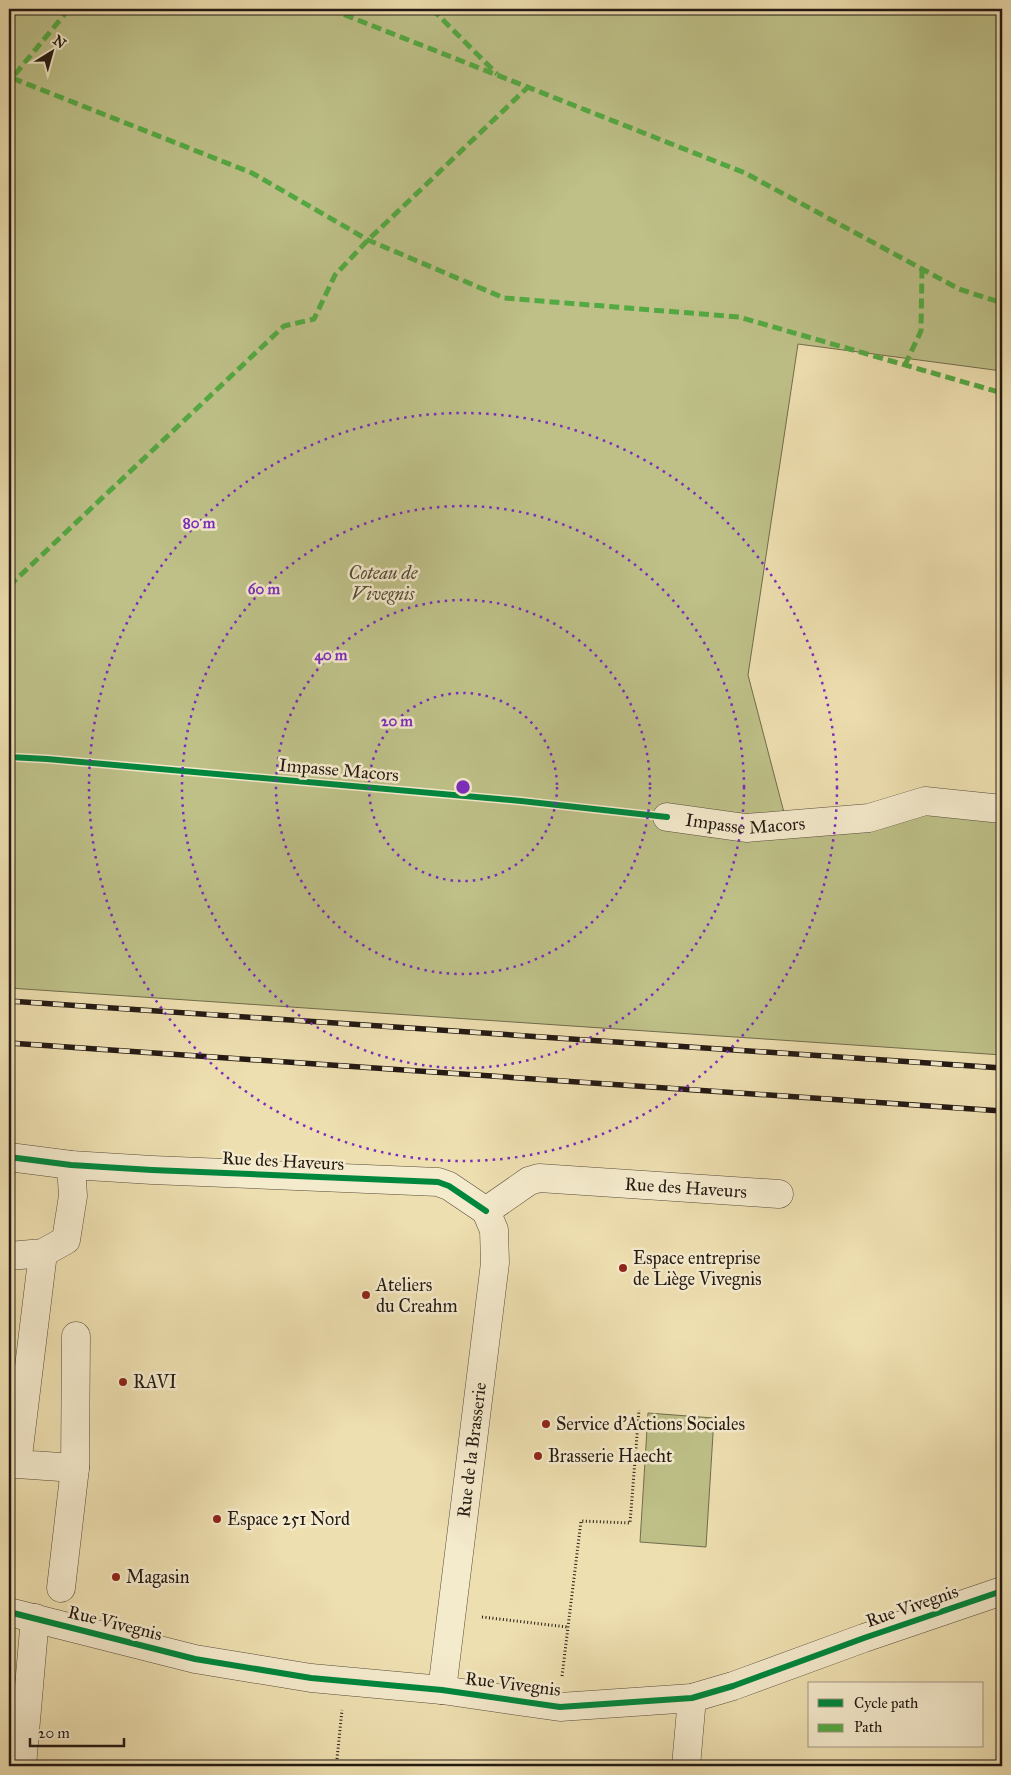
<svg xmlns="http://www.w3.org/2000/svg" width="1011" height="1775" font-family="'IM FELL Great Primer',serif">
<rect width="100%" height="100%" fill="#eedfb0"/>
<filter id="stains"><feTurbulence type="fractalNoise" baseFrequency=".004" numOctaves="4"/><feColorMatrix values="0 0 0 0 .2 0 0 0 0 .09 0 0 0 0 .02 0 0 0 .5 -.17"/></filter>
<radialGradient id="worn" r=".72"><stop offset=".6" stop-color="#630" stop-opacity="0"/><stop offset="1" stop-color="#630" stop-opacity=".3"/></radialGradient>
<g fill="#bec088" stroke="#706c4e">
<polygon points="9,9 1002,9 1002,371 798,344 748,675 787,824 925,801 1002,812 1002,1055 9,988"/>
<polygon points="648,1413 714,1418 706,1547 640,1542"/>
</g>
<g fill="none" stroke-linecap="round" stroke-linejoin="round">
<g stroke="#564a3a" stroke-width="29">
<g id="minor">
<path id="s1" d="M667,817L746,828L869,818L925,801L1002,809"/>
<polyline points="9,1157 71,1165 152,1170 438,1182 449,1186 486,1211"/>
<path id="s2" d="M486,1211L529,1181L539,1178L779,1194"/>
<polyline points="43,1253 17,1464 75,1468 61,1588"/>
<polyline points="9,1256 43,1253 66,1240 73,1196 71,1165"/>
<polyline points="75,1468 76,1336"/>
<polyline points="9,1612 195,1659 311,1678 442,1690 560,1707 692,1698 733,1686 864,1638 1002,1591"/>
<path id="s3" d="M442,1690L495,1263L494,1230L486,1211"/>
<polyline points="22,1766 35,1618"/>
<polyline points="686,1766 692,1698"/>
</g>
</g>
<g stroke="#231913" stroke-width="3" stroke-dasharray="1 2.5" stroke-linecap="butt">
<polyline points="9,77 12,78 9,82"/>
<polyline points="482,1617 567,1627"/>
<polyline points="562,1676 581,1521 630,1523 639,1410"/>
<polyline points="337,1759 342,1710"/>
</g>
<use href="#minor" stroke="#f4eacc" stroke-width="28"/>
<g stroke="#231913" stroke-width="5.5">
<g id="rail">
<polyline points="9,1001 1002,1068"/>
<polyline points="9,1043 1002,1111"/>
</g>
</g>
<use href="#rail" stroke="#f4eacc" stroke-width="4" stroke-dasharray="11" stroke-linecap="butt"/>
<g stroke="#53a942" stroke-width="5" stroke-dasharray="10 5" stroke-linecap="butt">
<polyline points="69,9 12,78 252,173 368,240 504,298 739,317 1002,393"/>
<polyline points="330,9 745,173 959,289 1002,303"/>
<polyline points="432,9 497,74"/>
<polyline points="905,365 921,331 922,269"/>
<polyline points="9,586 284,326 314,319 335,275 368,240 527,88"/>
</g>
<g stroke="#f4eacc" stroke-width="9">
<g id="cycleway">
<polyline points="9,757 47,759 521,801 667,817"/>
<polyline points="9,1157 71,1165 152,1170 438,1182 449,1186 486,1211"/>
<polyline points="9,1612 195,1659 311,1678 442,1690 560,1707 692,1698 733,1686 864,1638 1002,1591"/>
</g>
</g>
<use href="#cycleway" stroke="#00873e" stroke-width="6"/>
</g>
<g fill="none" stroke="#7b2cbf" stroke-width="2.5" stroke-dasharray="2.5 5">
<circle cx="463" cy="787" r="94"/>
<circle cx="463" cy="787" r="187"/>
<circle cx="463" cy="787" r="281"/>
<circle cx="463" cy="787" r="374"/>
</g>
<g fill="#8f2418" stroke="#f4eacc" stroke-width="2">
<circle cx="623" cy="1268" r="5"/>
<circle cx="366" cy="1295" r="5"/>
<circle cx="123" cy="1382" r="5"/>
<circle cx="546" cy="1424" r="5"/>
<circle cx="538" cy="1456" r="5"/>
<circle cx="217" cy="1519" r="5"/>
<circle cx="116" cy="1577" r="5"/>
</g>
<g text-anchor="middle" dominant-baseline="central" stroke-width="5" stroke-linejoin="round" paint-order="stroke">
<g font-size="18" font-style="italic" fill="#524b36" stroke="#f4eacc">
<text x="383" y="573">Coteau de<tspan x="383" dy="21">Vivegnis</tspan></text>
</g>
<g font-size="18" fill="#231913" stroke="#f4eacc">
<text transform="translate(339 770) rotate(5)">Impasse Macors</text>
<text stroke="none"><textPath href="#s1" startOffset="79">Impasse Macors</textPath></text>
<text transform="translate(283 1161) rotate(3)">Rue des Haveurs</text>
<text stroke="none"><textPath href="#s2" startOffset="210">Rue des Haveurs</textPath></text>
<text stroke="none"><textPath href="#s3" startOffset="242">Rue de la Brasserie</textPath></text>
<text transform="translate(912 1606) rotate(-19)">Rue Vivegnis</text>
<text transform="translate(115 1623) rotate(14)">Rue Vivegnis</text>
<text transform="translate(513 1684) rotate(7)">Rue Vivegnis</text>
</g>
<g font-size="18" fill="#231913" stroke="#f4eacc" text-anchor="start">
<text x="633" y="1258">Espace entreprise<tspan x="633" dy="21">de Liège Vivegnis</tspan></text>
<text x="376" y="1285">Ateliers<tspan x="376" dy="21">du Creahm</tspan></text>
<text x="133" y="1382">RAVI</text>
<text x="556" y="1424">Service d'Actions Sociales</text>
<text x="548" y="1456">Brasserie Haecht</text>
<text x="227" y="1519">Espace 251 Nord</text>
<text x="126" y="1577">Magasin</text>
</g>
</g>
<circle cx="463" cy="787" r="8" fill="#7b2cbf" stroke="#f4eacc" stroke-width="2.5"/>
<g font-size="15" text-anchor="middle" font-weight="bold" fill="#7b2cbf" stroke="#f4eacc" stroke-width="5" stroke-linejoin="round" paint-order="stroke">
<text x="199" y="528">80 m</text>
<text x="264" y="594">60 m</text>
<text x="331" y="660">40 m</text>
<text x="397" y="726">20 m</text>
</g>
<rect width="1011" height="1775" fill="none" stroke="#eedfb0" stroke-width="30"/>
<rect x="10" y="10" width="991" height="1755" fill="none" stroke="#231913" stroke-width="2.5"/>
<rect x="15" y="15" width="981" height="1745" fill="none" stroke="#231913"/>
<rect x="808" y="1682" width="175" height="65" fill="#f4eacc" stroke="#a09682"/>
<rect x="818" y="1699" width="25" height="8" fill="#00873e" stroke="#a09682"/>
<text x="854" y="1708" font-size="15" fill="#231913">Cycle path</text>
<rect x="818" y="1724" width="25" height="8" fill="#53a942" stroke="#a09682"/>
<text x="854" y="1732" font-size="15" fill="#231913">Path</text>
<g transform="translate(52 52) rotate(37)" stroke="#f4eacc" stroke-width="4" paint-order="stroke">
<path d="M0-4L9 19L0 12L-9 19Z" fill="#231913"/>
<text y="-8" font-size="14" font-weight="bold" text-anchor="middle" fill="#231913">N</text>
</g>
<path d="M30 1738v8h94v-8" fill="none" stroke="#231913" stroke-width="2.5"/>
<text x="38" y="1738" font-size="15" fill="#231913" stroke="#f4eacc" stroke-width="4" paint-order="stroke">20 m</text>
<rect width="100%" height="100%" filter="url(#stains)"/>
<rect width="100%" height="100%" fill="url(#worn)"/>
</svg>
